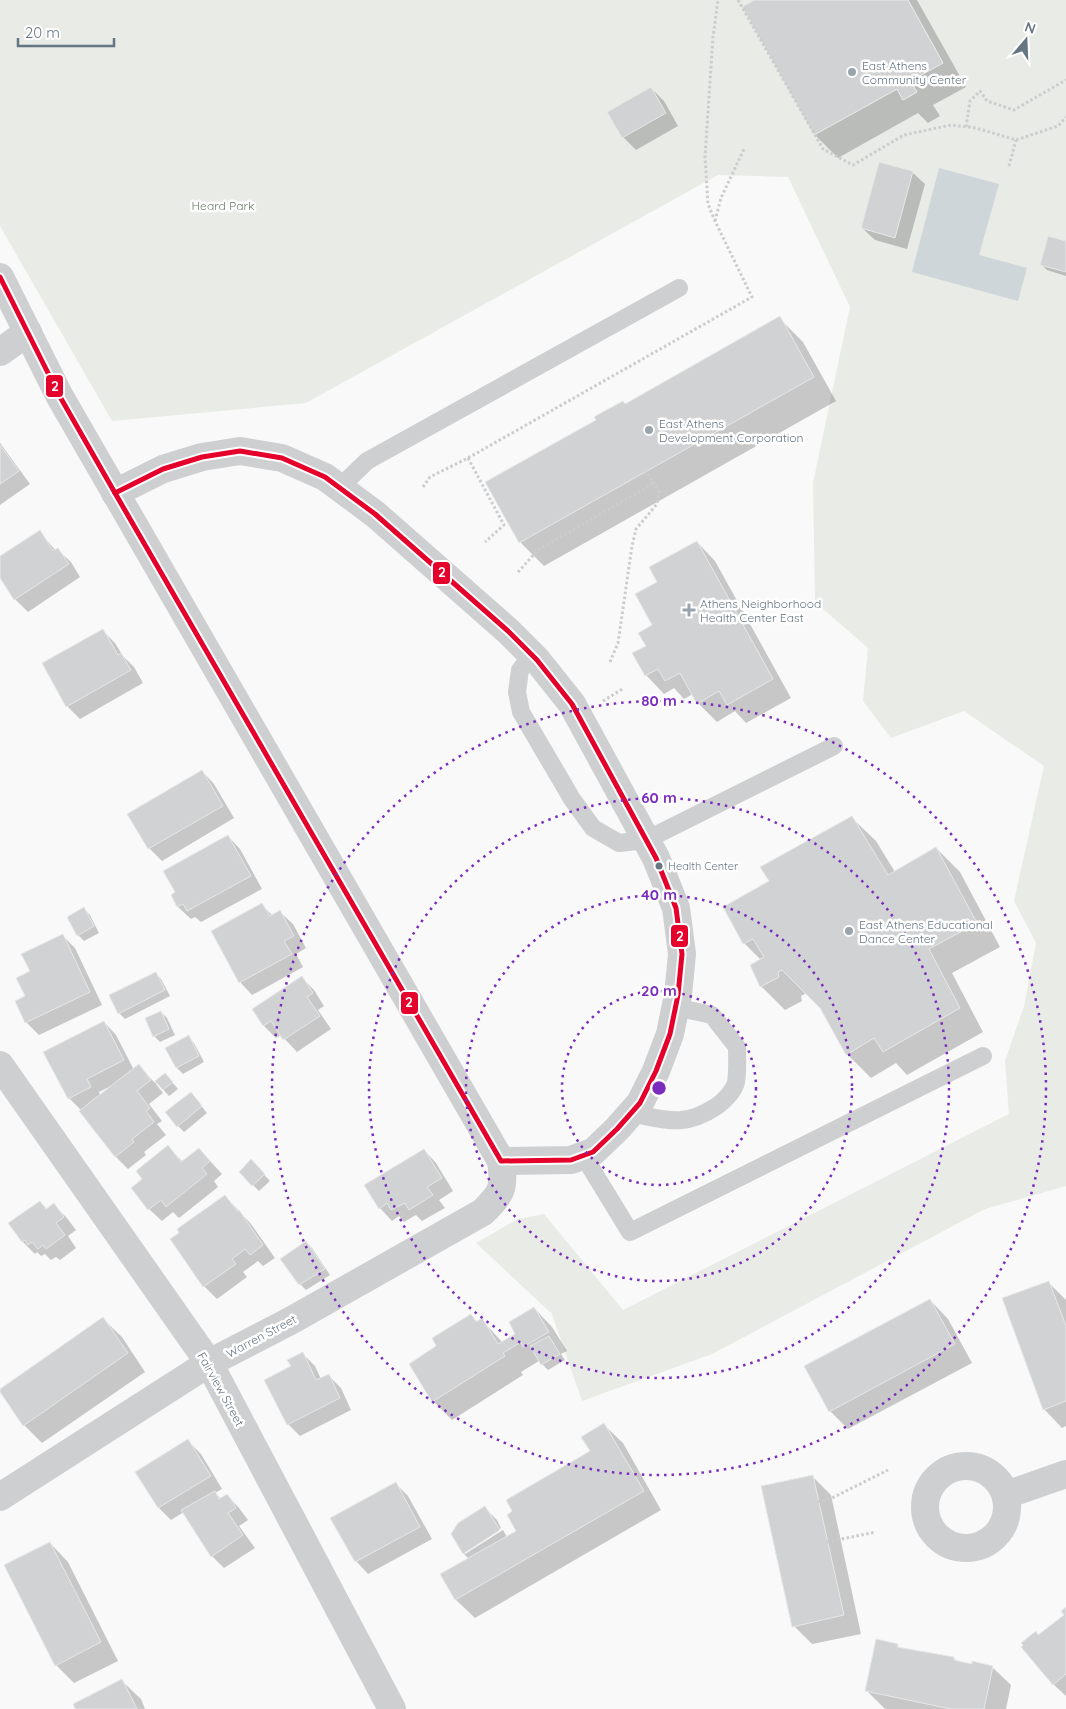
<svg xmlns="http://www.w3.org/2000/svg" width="1066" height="1709" font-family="Quicksand,sans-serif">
<rect width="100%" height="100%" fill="#f9f9f9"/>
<polygon fill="#e8ebe6" points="0,0 1066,0 1066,1186 985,1209 712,1354 582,1401 552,1314 476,1243 518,1219 544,1214 623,1310 1009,1114 1005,1061 1024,1006 1036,943 1014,901 1044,766 964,711 891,738 863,701 868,648 815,602 813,483 850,307 788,177 718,175 306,403 112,421 0,226"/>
<polygon fill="#ced6d9" points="939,168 999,184 979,255 1027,268 1018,301 912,272"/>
<g fill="#0003" fill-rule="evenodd">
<polygon points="757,0 917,0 966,87 933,105 940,116 928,123 918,113 838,158 815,135"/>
<polygon points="651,88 664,101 678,126 636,150 623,137"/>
<polygon points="912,172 925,184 907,249 875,240 862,228"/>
<polygon points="1066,243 1066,276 1047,270 1041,264"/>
<polygon points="779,318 803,342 836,401 544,566 520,542 625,405"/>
<polygon points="0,443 30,484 0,505"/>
<polygon points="39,531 56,551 58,550 71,562 80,577 28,612 15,599 0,576 0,557"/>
<polygon points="697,542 715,561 791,698 746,723 735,711 717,722 698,703 693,694 684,699 674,688 664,694 646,675 647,646 654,626 659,582"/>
<polygon points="103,631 115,643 123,656 134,667 143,683 80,719 67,706"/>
<polygon points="202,771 214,784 234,818 162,861 149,848 129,814"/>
<polygon points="852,818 876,841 895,872 936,848 960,872 1000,947 952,973 983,1032 907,1075 896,1063 871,1078 847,1054 821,1007 807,993 801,996 802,1001 785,1010 761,986 761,960 744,943 771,882"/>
<polygon points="228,836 240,849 262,889 201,922 195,917 191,919 178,907 172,896"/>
<polygon points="262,905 273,916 280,912 293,924 306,948 296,954 303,967 252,995 240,982"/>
<polygon points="84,909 90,915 99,933 84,941 78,935"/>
<polygon points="63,936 75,948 102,1005 39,1035 27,1023 16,1002 26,997 32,972"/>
<polygon points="155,973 161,979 170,996 125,1019 119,1013"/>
<polygon points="302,978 314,990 324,1006 318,1010 331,1029 297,1052 281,1035 276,1038 264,1026 254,1010"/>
<polygon points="161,1012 167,1018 175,1035 160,1042 154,1036"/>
<path d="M104,1022L116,1035L134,1070L139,1066L155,1083L165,1074L178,1089L169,1096L157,1083L156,1084L163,1093L149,1104L162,1121L157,1124L166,1135L144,1152L146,1155L128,1169L116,1157L82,1111L69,1098ZM113,1085L101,1096L99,1092Z"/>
<polygon points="188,1037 194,1043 204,1062 183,1074 177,1068 167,1049"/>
<polygon points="196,1099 207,1113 184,1132 178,1126"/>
<polygon points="168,1147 183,1162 199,1149 222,1174 214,1181 218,1187 179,1218 173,1212 162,1221 149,1209 144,1179"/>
<polygon points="424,1150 436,1163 453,1191 439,1200 445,1208 422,1221 416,1215 404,1222 399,1216 392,1221 380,1208"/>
<polygon points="257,1167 270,1181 259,1191 240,1172"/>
<polygon points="225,1196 251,1224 275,1258 263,1266 258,1261 243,1272 247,1277 217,1299 204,1286 172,1240"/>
<polygon points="40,1202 47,1209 54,1205 66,1217 76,1230 68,1236 76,1248 60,1260 56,1257 51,1260 45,1254 41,1256 37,1252 35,1254 22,1241"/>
<polygon points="306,1242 312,1248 330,1275 306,1290 300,1284"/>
<polygon points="1049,1283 1066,1300 1066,1426 1062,1428 1044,1409"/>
<polygon points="930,1300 948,1319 972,1363 848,1429 830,1411"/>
<polygon points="534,1308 552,1327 567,1351 561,1354 565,1360 548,1370 539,1361 521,1372 523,1375 452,1420 433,1401 410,1364 438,1347 470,1315 478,1322 482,1320 503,1343 517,1334"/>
<polygon points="103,1319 122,1337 145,1372 42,1443 24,1425"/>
<polygon points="302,1353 315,1366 321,1379 329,1376 341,1388 351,1410 300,1436 288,1424 292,1366"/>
<polygon points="604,1425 623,1443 661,1510 475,1618 456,1600 442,1575 469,1559 464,1554 452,1534 485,1508 497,1520 501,1528 465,1551 465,1554 503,1530 507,1537 518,1531 592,1452"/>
<polygon points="188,1441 201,1454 222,1489 215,1493 221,1499 227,1495 239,1508 248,1520 239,1526 255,1548 224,1568 212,1556 184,1512 171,1520 159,1508 137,1473"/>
<polygon points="812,1476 831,1495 861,1634 812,1644 794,1626"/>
<polygon points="396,1484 408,1496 432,1539 368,1574 356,1561"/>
<polygon points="50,1543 68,1562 118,1661 74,1683 56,1665"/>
<polygon points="1066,1608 1066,1696 1053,1684 1039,1636 1066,1615"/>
<polygon points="897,1645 901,1649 954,1658 957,1662 973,1665 992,1667 1011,1685 1006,1709 885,1709 866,1690"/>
<polygon points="122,1681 141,1699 145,1709 76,1709"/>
</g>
<g fill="#d0d2d3" stroke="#e8e8e8">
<polygon points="754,0 908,0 943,63 910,81 917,92 903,100 897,89 814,135 742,7"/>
<polygon points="754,0 908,0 943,63 910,81 917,92 903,100 897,89 814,135 742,7"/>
<polygon points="651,87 666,113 622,138 607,112"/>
<polygon points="879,162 913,171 895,238 861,228"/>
<polygon points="1048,236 1066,241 1066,272 1040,265"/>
<polygon points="780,316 814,377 519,543 485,482 596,420 594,417 599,414 623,401 625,404"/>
<polygon points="0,445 19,471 0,484"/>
<polygon points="40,530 53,551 58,548 69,564 14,600 0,578 0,556"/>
<polygon points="697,541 773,679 727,705 719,691 697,704 680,673 665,681 658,669 645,676 632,653 646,646 638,633 652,625 635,594 657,582 649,567"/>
<polygon points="103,629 118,655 121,653 131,670 66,707 42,663"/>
<polygon points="202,770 223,806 148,849 127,814"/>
<polygon points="852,816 888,875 936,847 977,923 929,949 960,1008 883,1052 874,1038 846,1055 820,1008 782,970 778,972 779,977 760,987 750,965 764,957 753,939 743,944 723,907 769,881 760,867"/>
<polygon points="228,835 251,876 187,911 183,904 177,907 171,895 175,892 163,871"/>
<polygon points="262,903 270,916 280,910 294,936 284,941 292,954 239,983 211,931"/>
<polygon points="84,907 94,926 77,936 67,917"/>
<polygon points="63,934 90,992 25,1023 15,1001 25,996 16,978 30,971 21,954"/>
<polygon points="156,972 165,990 118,1014 109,995"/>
<polygon points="302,976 313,993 307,997 320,1016 283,1040 271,1021 263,1026 252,1009"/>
<polygon points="161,1011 169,1029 153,1037 145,1018"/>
<polygon points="104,1021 124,1060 87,1079 91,1087 68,1099 43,1052"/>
<polygon points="189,1035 199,1056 176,1068 165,1048"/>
<polygon points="139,1064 151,1080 137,1091 150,1108 146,1111 154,1122 132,1139 134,1142 115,1157 79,1111"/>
<polygon points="165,1073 173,1082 163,1090 155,1081"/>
<polygon points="191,1092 202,1106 177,1127 165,1112"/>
<polygon points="168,1145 181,1162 199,1148 210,1161 202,1168 207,1174 166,1207 161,1200 148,1210 131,1188 142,1179 136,1171"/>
<polygon points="424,1149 442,1178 427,1187 433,1195 409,1210 405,1203 391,1210 387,1203 379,1209 364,1185"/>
<polygon points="251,1159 265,1174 252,1186 239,1172"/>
<polygon points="225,1195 237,1211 239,1210 263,1245 250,1255 245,1249 232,1259 236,1264 203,1287 170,1239 179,1233 177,1229"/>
<polygon points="40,1201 46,1209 54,1203 64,1217 56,1223 65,1235 46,1249 43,1245 38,1249 32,1242 28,1245 25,1240 22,1242 8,1223"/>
<polygon points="306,1241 325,1269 299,1285 280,1259"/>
<polygon points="1049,1281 1066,1326 1066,1401 1043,1410 1002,1298"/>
<polygon points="930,1299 955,1344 829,1412 804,1366"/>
<polygon points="534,1307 549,1332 523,1347 521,1342 503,1353 505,1356 432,1402 409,1364 436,1346 432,1338 471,1314 476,1322 482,1318 498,1344 515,1334 509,1322"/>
<polygon points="103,1317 128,1353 23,1426 0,1392 0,1389"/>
<polygon points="549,1336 560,1354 541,1365 530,1346"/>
<polygon points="303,1352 316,1380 329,1374 340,1398 287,1425 264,1380 291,1366 287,1360"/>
<polygon points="604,1423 644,1491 455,1600 440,1574 516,1531 507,1515 512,1511 506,1500 590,1451 581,1437"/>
<polygon points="188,1439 211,1476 158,1508 135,1472"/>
<polygon points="813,1475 844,1615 792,1627 761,1486"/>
<polygon points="396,1482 420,1527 355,1562 330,1518"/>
<polygon points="215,1491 219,1499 227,1494 233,1502 236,1508 228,1513 243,1535 211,1557 181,1510"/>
<polygon points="485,1506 500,1530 463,1554 451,1534 458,1523"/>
<polygon points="50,1542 101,1642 55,1666 4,1565"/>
<polygon points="1066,1607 1066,1674 1053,1685 1021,1647 1023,1645 1021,1643 1036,1631 1038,1635 1064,1615 1061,1611"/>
<polygon points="876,1639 898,1644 897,1647 954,1657 954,1660 972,1664 972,1661 993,1666 984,1709 951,1709 865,1691"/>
<polygon points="122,1679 137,1709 75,1709 73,1704"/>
</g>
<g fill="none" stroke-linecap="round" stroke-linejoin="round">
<g stroke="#cbcccd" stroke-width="3" stroke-dasharray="2.5 2.5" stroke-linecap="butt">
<polyline points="738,0 823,149 853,165 904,135 951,125 976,128 1016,140 1058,126 1066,117"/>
<polyline points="966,127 970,101 980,91 987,101 1014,110 1066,80"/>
<polyline points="1009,166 1016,140"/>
<polyline points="715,221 721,198 745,147"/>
<polyline points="468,458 504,525 485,542"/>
<polyline points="423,487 430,477 468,458 752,297 715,221 708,204 705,157 713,37 718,0"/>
<polyline points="518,572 538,550 654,483"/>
<polyline points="610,662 618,643 632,546 636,529 657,504 659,492 646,471"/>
<polyline points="603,701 624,688"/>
<polyline points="818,1502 830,1499 888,1470"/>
<polyline points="827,1542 876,1532"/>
</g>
<g stroke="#cecfd0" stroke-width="18">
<polyline points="339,488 367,461 679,288"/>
<polyline points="532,655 520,670 517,692 521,712 572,799 593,828 619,843 646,840 834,746"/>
<path d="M631,1113C666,1120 684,1128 717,1106C724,1101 734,1091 736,1082C738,1071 737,1058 737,1047L712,1015L675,1007"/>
<polyline points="583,1155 630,1232 983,1056"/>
</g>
<g stroke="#cecfd0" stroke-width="28">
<path d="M0,277L59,395L501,1161C505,1188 502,1193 483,1212L292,1320L209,1363L0,1497"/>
<polyline points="0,352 28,332"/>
<polyline points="115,493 163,469 202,457 240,451 282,458 325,477 375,514 508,631 537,660 572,704 656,858 676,908 682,954 678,995 670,1034 656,1071 640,1103 617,1129 593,1152 571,1160 501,1161"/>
<polyline points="0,1065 209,1363 392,1709"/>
<circle cx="966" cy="1507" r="41"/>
<polyline points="1006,1495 1066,1474"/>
</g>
<g stroke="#fff" stroke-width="9">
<g id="bus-1">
<polyline points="0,277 59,395 115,493"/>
<polygon points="240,451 282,458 325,477 375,514 508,631 537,660 572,704 656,858 676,908 682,954 678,995 670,1034 656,1071 640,1103 617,1129 593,1152 571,1160 501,1161 115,493 163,469 202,457"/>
</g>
</g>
<use href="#bus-1" stroke="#e4002b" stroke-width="5"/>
</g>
<g fill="none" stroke="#7b2cbf" stroke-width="2.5" stroke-dasharray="2.5 5">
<circle cx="659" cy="1088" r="97"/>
<circle cx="659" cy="1088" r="193"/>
<circle cx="659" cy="1088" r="290"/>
<circle cx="659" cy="1088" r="387"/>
</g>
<g fill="#99a4ac" stroke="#fff" stroke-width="2">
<circle cx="852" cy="72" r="5"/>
<circle cx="649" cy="430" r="5"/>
<path d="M686.5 602.5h5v5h5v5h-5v5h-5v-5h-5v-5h5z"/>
<circle cx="849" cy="931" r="5"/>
</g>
<circle fill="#657683" stroke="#fff" stroke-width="2" cx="659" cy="866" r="4.5"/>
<g text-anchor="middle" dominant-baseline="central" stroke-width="5" stroke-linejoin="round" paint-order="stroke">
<g font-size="11" fill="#657683" stroke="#fff" text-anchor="start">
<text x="668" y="866">Health Center</text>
</g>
<g font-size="12" fill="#657683" stroke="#fff" text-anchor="start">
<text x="862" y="65">East Athens<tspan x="862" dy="14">Community Center</tspan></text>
<text x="659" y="423">East Athens<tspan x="659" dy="14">Development Corporation</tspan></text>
<text x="700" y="603">Athens Neighborhood<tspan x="700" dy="14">Health Center East</tspan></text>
<text x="859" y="924">East Athens Educational<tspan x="859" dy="14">Dance Center</tspan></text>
</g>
<g font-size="12" fill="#687a64" stroke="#fff">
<text x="223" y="205">Heard Park</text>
</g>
<g font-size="12" fill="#657683" stroke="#fff">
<text transform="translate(261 1336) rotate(-28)">Warren Street</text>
<text transform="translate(221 1389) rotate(61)">Fairview Street</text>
</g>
</g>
<circle cx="659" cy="1088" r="8" fill="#7b2cbf" stroke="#fff" stroke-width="2.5"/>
<g font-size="15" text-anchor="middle" font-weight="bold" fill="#7b2cbf" stroke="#fff" stroke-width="5" stroke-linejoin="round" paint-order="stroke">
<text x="659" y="706">80 m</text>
<text x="659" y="803">60 m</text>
<text x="659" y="900">40 m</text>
<text x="659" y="996">20 m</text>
</g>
<g stroke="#fff" stroke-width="2">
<rect x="45" y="374" width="19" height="24" rx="5" fill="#e4002b"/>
<rect x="432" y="561" width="19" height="24" rx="5" fill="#e4002b"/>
<rect x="670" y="924" width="19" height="24" rx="5" fill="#e4002b"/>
<rect x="400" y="991" width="19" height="24" rx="5" fill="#e4002b"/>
</g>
<g font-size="14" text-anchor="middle" font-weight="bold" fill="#fff">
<text x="55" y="391">2</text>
<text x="442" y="577">2</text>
<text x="680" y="941">2</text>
<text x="409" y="1007">2</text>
</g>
<g transform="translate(1026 40) rotate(19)" stroke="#ffffff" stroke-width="4" paint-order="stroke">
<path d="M0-4L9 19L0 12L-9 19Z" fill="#657683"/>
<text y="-8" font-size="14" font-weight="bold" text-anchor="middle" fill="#657683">N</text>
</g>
<path d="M18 38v8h96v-8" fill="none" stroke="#657683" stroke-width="2.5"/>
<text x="25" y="38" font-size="15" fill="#657683" stroke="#ffffff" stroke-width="4" paint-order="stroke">20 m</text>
</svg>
